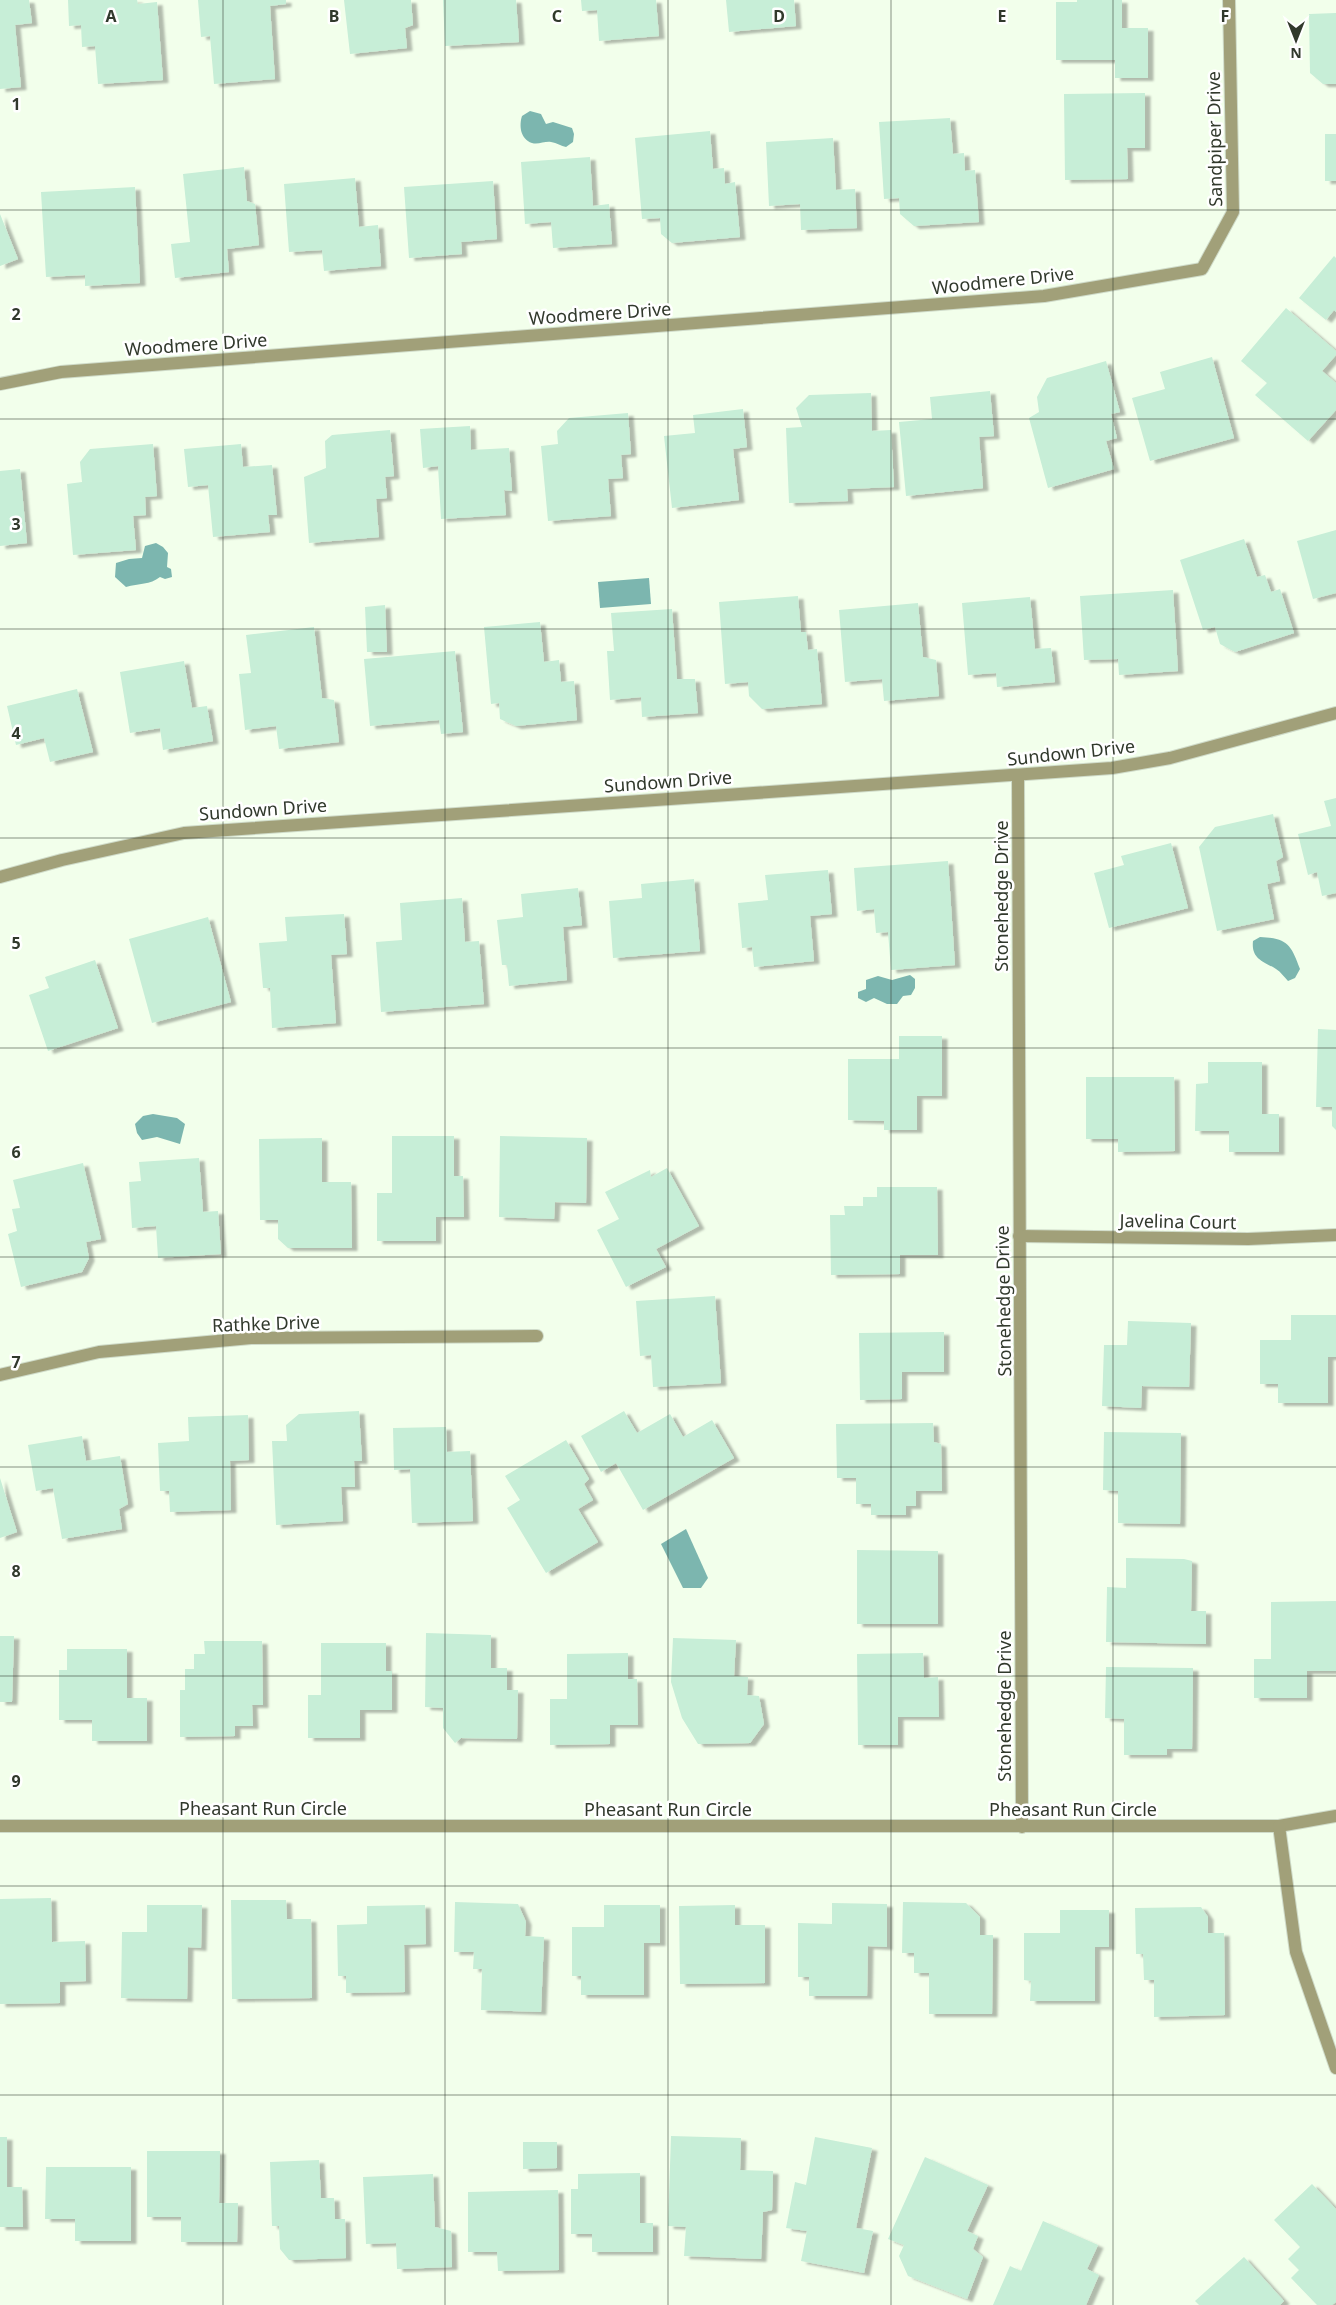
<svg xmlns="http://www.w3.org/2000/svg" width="1336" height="2305" font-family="'Noto Sans',sans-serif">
<defs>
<filter id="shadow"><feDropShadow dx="5.5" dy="3" stdDeviation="1" flood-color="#0004"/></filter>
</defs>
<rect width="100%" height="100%" fill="#f2ffeb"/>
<g fill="#7cb6af">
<path d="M530,111L541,114L546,124L553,122L572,128L574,134L573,142L566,147C561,146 557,143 551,142C545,141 538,145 532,143C520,139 519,125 522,116Z"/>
<path d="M156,543L163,547L168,553L167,567L171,569L172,577L165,579L160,577C150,585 139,583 126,587L115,577L116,563L129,559L142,558L145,546Z"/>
<polygon points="649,578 651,604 600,608 598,582"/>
<path d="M1260,937C1288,938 1291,945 1300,969L1295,978L1288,981C1284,977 1281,972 1276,969C1263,961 1251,959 1253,941Z"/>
<polygon points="910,975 915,979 915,988 911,995 903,996 897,1004 887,1004 874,998 866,1002 858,998 858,992 866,989 866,980 878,976 892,980"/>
<polygon points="153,1114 177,1118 185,1124 180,1144 157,1137 142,1140 137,1133 135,1124 143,1116"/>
<polygon points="686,1529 708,1578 701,1588 683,1588 661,1544"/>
</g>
<g fill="#c7eed7" filter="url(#shadow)">
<polygon points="0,0 29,0 32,23 15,25 21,87 0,89"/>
<polygon points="68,0 137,0 138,4 157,2 163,80 98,84 95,46 82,47 81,25 69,26"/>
<polygon points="198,0 286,0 286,4 270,6 275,79 214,84 210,36 201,37"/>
<polygon points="344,0 411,0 413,25 405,28 407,48 350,54"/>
<polygon points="443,0 516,0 519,42 445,46"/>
<polygon points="581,0 656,0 659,36 599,41 597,10 582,11"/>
<polygon points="726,0 794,0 796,26 729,32"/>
<polygon points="1077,0 1122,0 1122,28 1148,28 1148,78 1115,78 1115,60 1056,60 1056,2 1077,2"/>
<polygon points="1336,13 1336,84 1323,84 1310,73 1309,14"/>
<polygon points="1145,93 1145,148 1127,148 1128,179 1065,180 1064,94"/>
<polygon points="950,118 953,154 964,153 965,171 975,170 979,222 914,226 900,214 899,198 884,199 879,122"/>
<polygon points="710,131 713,169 724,168 725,184 735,182 740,237 672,243 661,234 660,218 642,219 635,138"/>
<rect x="1325" y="134" width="11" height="47"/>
<polygon points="833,138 836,190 855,189 857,228 801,230 800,204 769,206 766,142"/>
<polygon points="590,157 593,206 609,204 612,244 553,248 551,222 525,224 521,162"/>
<polygon points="244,167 247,201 255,204 259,245 227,249 229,272 175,278 171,244 190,242 183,174"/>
<polygon points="355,178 359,227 378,225 381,266 324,271 322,250 289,252 284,184"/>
<polygon points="493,181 497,239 461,242 462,254 409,258 404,187"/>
<polygon points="135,187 140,283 85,286 85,275 46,277 41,192"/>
<polygon points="0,214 18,259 0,266"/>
<polygon points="1334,256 1336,258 1336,312 1334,310 1326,320 1299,298"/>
<polygon points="1286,308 1336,351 1336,355 1322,371 1336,383 1336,410 1308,441 1255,395 1267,383 1241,361"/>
<polygon points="1212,357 1234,438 1150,461 1132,398 1165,389 1160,372"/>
<polygon points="1106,361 1120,412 1111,414 1117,438 1106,441 1114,469 1048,488 1029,418 1039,412 1037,397 1047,378"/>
<polygon points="990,391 994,436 979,437 983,488 906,496 899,422 932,419 930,397"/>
<polygon points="871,393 872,431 891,430 894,487 847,489 848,501 789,503 786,428 802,427 796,408 809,395"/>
<polygon points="743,409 747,447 733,449 739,500 672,508 664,436 695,433 693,415"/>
<polygon points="628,413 631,454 621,455 623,478 608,479 611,516 548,521 541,446 558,444 557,431 569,418"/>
<polygon points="470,426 471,450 509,448 512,491 504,490 506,515 441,519 438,466 423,468 420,429"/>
<polygon points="390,430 394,476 385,477 387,498 376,499 379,537 309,543 304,477 326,468 325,441 332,435"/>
<polygon points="153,444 157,496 145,497 146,515 133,516 136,550 73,555 67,484 82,482 80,462 90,449"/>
<polygon points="241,444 243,467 272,465 277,515 268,515 270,532 213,537 208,485 188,487 184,449"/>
<polygon points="20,469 27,543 0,546 0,471"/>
<polygon points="1336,530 1336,593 1313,599 1297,541"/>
<polygon points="1244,539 1257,577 1265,575 1271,592 1280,589 1294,633 1235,652 1220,644 1215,627 1203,630 1180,560"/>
<polygon points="1173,590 1178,671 1119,675 1118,659 1084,660 1080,596"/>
<polygon points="798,596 801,632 806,632 808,650 817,649 822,704 762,709 749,696 748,682 725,684 719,602"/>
<polygon points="1030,597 1035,649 1051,648 1055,682 997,687 996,673 968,675 962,603"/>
<polygon points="918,603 923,657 936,660 939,696 884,701 882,679 845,682 839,610"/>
<polygon points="385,605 387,652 367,652 365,607"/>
<polygon points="672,609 677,679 695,679 698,713 642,717 641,697 610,700 607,651 614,651 611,613"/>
<polygon points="540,622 544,662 559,660 561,682 574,681 577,720 516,726 500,719 499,703 491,704 484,627"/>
<polygon points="314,627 322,698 334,700 339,742 279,749 276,726 245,730 239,674 251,673 246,635"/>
<polygon points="455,651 463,732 441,734 439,720 370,726 364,659"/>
<polygon points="184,661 192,708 207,706 213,741 163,750 160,728 130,733 120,672"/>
<polygon points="77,689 93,752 50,762 44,738 16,745 7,706"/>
<polygon points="1336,798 1336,893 1322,896 1317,872 1308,875 1298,834 1331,826 1324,801"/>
<polygon points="1273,814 1283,857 1276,861 1280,881 1267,884 1274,919 1217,931 1199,847 1215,827"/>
<polygon points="1171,843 1188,908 1109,928 1094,873 1124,865 1121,856"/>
<polygon points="948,861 955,965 891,970 888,932 876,933 874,909 857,911 854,868"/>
<polygon points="828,870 832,914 810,916 814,961 754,967 752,947 742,948 738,903 768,900 765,875"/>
<polygon points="694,879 700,951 613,958 609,901 642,898 641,884"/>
<polygon points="578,888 582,925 563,927 567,980 509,986 507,965 502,965 497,920 523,917 521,894"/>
<polygon points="462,898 465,942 479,941 484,1004 381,1012 376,942 402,940 400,903"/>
<polygon points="344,914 347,954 331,955 336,1023 272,1028 270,988 263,988 259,943 287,941 285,917"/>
<polygon points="208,917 231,1002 152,1023 129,939"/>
<polygon points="95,960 118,1028 48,1051 29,995 49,988 45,977"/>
<polygon points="1318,1029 1336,1030 1336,1130 1332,1126 1332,1107 1316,1107"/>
<polygon points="899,1036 942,1036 942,1096 917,1096 917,1130 884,1130 884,1121 848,1120 848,1059 899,1059"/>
<polygon points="1208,1062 1262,1062 1262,1114 1279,1114 1279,1152 1229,1152 1229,1131 1195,1131 1196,1084 1208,1083"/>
<polygon points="1086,1077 1174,1077 1175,1151 1118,1152 1118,1139 1086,1139"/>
<polygon points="392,1136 454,1136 454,1176 463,1176 464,1217 436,1217 436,1241 377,1241 377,1193 392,1193"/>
<polygon points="500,1136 587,1138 586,1203 555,1202 554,1219 499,1217"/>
<polygon points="322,1138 322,1182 351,1182 352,1248 288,1248 278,1239 278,1220 260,1220 259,1139"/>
<polygon points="199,1158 203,1212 218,1211 221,1254 158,1258 156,1226 132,1228 129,1182 141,1181 139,1162"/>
<polygon points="83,1163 101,1239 86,1242 89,1258 82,1272 21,1287 8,1234 17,1231 12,1209 20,1208 13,1180"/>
<polygon points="667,1168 699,1226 656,1249 666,1267 626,1287 597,1230 619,1219 605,1192 650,1170 651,1177"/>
<polygon points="877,1187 937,1187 938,1255 900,1255 900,1274 831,1275 830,1215 845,1215 844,1206 863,1206 863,1197 877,1197"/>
<polygon points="715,1296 721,1383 653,1387 651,1355 640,1356 636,1301"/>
<polygon points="1291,1315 1336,1315 1336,1357 1328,1357 1328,1403 1278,1403 1278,1384 1260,1384 1260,1340 1291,1340"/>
<polygon points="1128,1321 1191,1323 1189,1387 1142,1386 1141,1408 1102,1406 1104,1345 1127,1345"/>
<polygon points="944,1332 944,1372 902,1372 902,1399 860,1400 859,1333"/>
<polygon points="359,1411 362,1461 354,1461 355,1487 341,1487 343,1521 276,1525 272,1441 287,1441 286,1425 299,1414"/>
<polygon points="624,1411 637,1433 670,1414 683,1437 712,1420 734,1458 643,1510 616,1463 601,1472 581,1436"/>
<polygon points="248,1415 249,1460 230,1461 231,1510 170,1512 169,1491 160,1491 158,1443 189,1441 188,1417"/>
<polygon points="933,1423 934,1442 941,1444 942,1491 916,1491 916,1506 906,1506 906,1515 871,1515 871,1504 856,1504 856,1478 837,1478 836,1424"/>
<polygon points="446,1427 447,1452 470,1451 473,1521 412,1523 410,1469 394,1470 393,1428"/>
<polygon points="1104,1432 1181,1433 1180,1524 1118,1523 1118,1491 1103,1490"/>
<polygon points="82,1436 86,1461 120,1456 128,1504 119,1509 122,1529 62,1539 53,1488 36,1491 28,1445"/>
<polygon points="566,1440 589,1479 584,1484 593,1500 578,1509 598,1542 546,1573 507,1508 520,1500 505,1476"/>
<polygon points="0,1478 17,1532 0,1538"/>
<polygon points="857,1550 938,1551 938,1624 857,1624"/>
<polygon points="1126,1558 1184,1559 1192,1561 1191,1611 1206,1611 1206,1644 1106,1642 1107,1587 1126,1588"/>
<polygon points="1336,1601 1336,1671 1307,1671 1307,1698 1254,1698 1254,1659 1271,1659 1271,1602"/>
<polygon points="426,1633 491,1635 491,1668 507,1668 507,1690 518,1690 517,1739 461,1738 455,1743 443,1728 443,1708 425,1707"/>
<polygon points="0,1636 14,1636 12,1702 0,1702"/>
<polygon points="673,1638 736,1640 734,1676 748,1677 747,1695 759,1696 764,1724 750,1743 698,1744 682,1718 671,1682"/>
<polygon points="204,1641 262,1641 263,1705 252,1705 253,1726 235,1726 235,1736 180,1737 180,1690 185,1690 185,1669 194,1669 194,1654 205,1654"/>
<polygon points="321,1643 386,1643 386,1671 392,1671 392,1710 360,1710 360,1738 308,1738 308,1695 321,1695"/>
<polygon points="67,1649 127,1649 127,1698 147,1698 147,1741 92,1741 92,1720 59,1720 59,1670 67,1670"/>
<polygon points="628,1653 628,1679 637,1679 638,1725 610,1725 610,1744 550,1745 550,1699 567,1699 567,1654"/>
<polygon points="923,1653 924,1678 938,1677 939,1717 898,1717 898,1745 858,1745 857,1654"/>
<polygon points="1106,1667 1193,1668 1192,1749 1167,1749 1167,1755 1124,1755 1124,1719 1105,1718"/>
<polygon points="51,1898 52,1942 85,1941 86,1981 60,1982 60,2003 0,2004 0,1899"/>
<polygon points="231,1900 286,1900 287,1919 311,1919 312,1998 232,1999"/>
<polygon points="455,1902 518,1904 526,1922 525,1936 544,1937 541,2012 481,2010 482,1969 473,1969 474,1952 454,1952"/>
<polygon points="903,1902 966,1903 980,1917 980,1935 993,1935 992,2014 929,2014 929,1973 914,1973 914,1953 902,1953"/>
<polygon points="832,1903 887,1904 887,1947 868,1946 867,1996 809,1996 809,1977 798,1977 798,1923 832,1924"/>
<polygon points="147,1905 202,1905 201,1948 188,1947 187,1999 121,1998 122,1932 147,1932"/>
<polygon points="425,1905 426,1944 404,1945 405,1992 346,1993 346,1976 338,1976 337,1925 367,1924 367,1906"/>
<polygon points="604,1905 660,1905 660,1943 644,1943 644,1995 581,1995 581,1976 572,1976 572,1927 604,1927"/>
<polygon points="735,1905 735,1925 765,1925 765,1983 680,1984 679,1906"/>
<polygon points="1201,1907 1208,1917 1208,1933 1224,1933 1225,2015 1154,2017 1154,1980 1144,1980 1143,1954 1136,1954 1135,1908"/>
<polygon points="1060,1910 1109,1910 1109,1947 1095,1947 1095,2001 1030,2001 1031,1981 1024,1980 1024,1933 1060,1933"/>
<polygon points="671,2136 741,2138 740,2170 773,2171 772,2210 763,2212 761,2259 684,2256 686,2227 668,2226"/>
<polygon points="0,2137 7,2137 7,2187 22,2187 23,2227 0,2227"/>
<polygon points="815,2137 872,2148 856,2228 873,2231 864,2273 801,2261 807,2231 786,2228 795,2182 806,2185"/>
<polygon points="523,2142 557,2142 557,2168 523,2169"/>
<polygon points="147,2151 220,2151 219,2203 238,2203 237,2242 181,2242 181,2217 147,2217"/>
<polygon points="925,2157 988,2185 967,2231 978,2236 973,2249 983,2257 967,2299 908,2276 899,2256 904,2245 888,2239"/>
<polygon points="319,2160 321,2198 334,2198 335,2219 345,2219 346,2258 289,2260 280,2249 279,2226 272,2226 270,2162"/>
<polygon points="46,2167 131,2167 131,2241 75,2241 75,2219 45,2219"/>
<polygon points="640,2173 640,2223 653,2223 653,2252 592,2252 592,2234 571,2234 571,2189 578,2189 578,2174"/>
<polygon points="433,2174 435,2227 451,2231 452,2267 397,2269 396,2243 366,2244 363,2177"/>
<polygon points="1312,2184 1336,2209 1336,2302 1332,2305 1317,2305 1291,2278 1299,2270 1288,2259 1300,2247 1274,2220"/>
<polygon points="558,2190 559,2270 498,2271 497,2252 468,2252 468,2192"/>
<polygon points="1043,2221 1098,2245 1087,2269 1099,2275 1086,2305 993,2305 1010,2266 1021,2271"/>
<polygon points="1244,2257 1284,2301 1280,2305 1199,2305 1195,2301"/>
</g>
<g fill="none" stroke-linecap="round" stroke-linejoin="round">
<g stroke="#cfdbc9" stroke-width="14">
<g id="minor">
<polyline points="0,384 61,372 1044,296 1202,269 1233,212 1229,0"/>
<polyline points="1018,775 1022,1827"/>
<polyline points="0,877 62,860 184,833 1112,768 1170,758 1336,713"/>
<polyline points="1019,1236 1248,1239 1336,1235"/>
<polyline points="0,1375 99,1352 251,1338 537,1336"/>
<polyline points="0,1826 1279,1826 1336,1816"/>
<polyline points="1279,1826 1296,1952 1336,2068"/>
</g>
</g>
<use href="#minor" stroke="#a1a079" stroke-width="12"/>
</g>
<path fill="none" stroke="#31392c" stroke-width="1" stroke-opacity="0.55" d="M223,0V2305M445,0V2305M668,0V2305M891,0V2305M1113,0V2305M0,210H1336M0,419H1336M0,629H1336M0,838H1336M0,1048H1336M0,1257H1336M0,1467H1336M0,1676H1336M0,1886H1336M0,2095H1336"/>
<g text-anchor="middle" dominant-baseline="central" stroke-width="5" stroke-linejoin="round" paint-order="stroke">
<g font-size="18" fill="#31392c" stroke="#fff">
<text transform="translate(1214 139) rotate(-91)">Sandpiper Drive</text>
<text transform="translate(1003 280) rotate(-6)">Woodmere Drive</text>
<text transform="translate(600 313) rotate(-4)">Woodmere Drive</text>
<text transform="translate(196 344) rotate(-4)">Woodmere Drive</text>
<text transform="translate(1071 752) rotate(-6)">Sundown Drive</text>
<text transform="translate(668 781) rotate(-4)">Sundown Drive</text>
<text transform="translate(263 809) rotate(-4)">Sundown Drive</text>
<text transform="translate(1001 896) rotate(-90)">Stonehedge Drive</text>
<text transform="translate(1178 1221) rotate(1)">Javelina Court</text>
<text transform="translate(1003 1301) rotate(-91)">Stonehedge Drive</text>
<text transform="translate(266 1323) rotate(-2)">Rathke Drive</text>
<text transform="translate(1004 1706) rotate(-90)">Stonehedge Drive</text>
<text x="263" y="1808">Pheasant Run Circle</text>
<text x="668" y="1809">Pheasant Run Circle</text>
<text x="1073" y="1809">Pheasant Run Circle</text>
</g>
</g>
<g font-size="16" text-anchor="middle" font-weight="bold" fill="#31392c" stroke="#fff" stroke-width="5" stroke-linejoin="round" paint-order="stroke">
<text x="111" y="22">A</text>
<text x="334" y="22">B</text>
<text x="557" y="22">C</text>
<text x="779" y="22">D</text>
<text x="1002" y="22">E</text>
<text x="1225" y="22">F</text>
<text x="16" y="110">1</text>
<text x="16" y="320">2</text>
<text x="16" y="530">3</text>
<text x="16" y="739">4</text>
<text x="16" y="949">5</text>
<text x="16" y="1158">6</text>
<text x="16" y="1368">7</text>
<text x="16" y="1577">8</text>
<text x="16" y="1787">9</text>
</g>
<g transform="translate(1296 40) rotate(180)" stroke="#ffffff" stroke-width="4" paint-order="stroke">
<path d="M0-4L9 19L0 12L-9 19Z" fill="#31392c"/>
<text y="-8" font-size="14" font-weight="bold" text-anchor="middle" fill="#31392c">N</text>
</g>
</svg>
